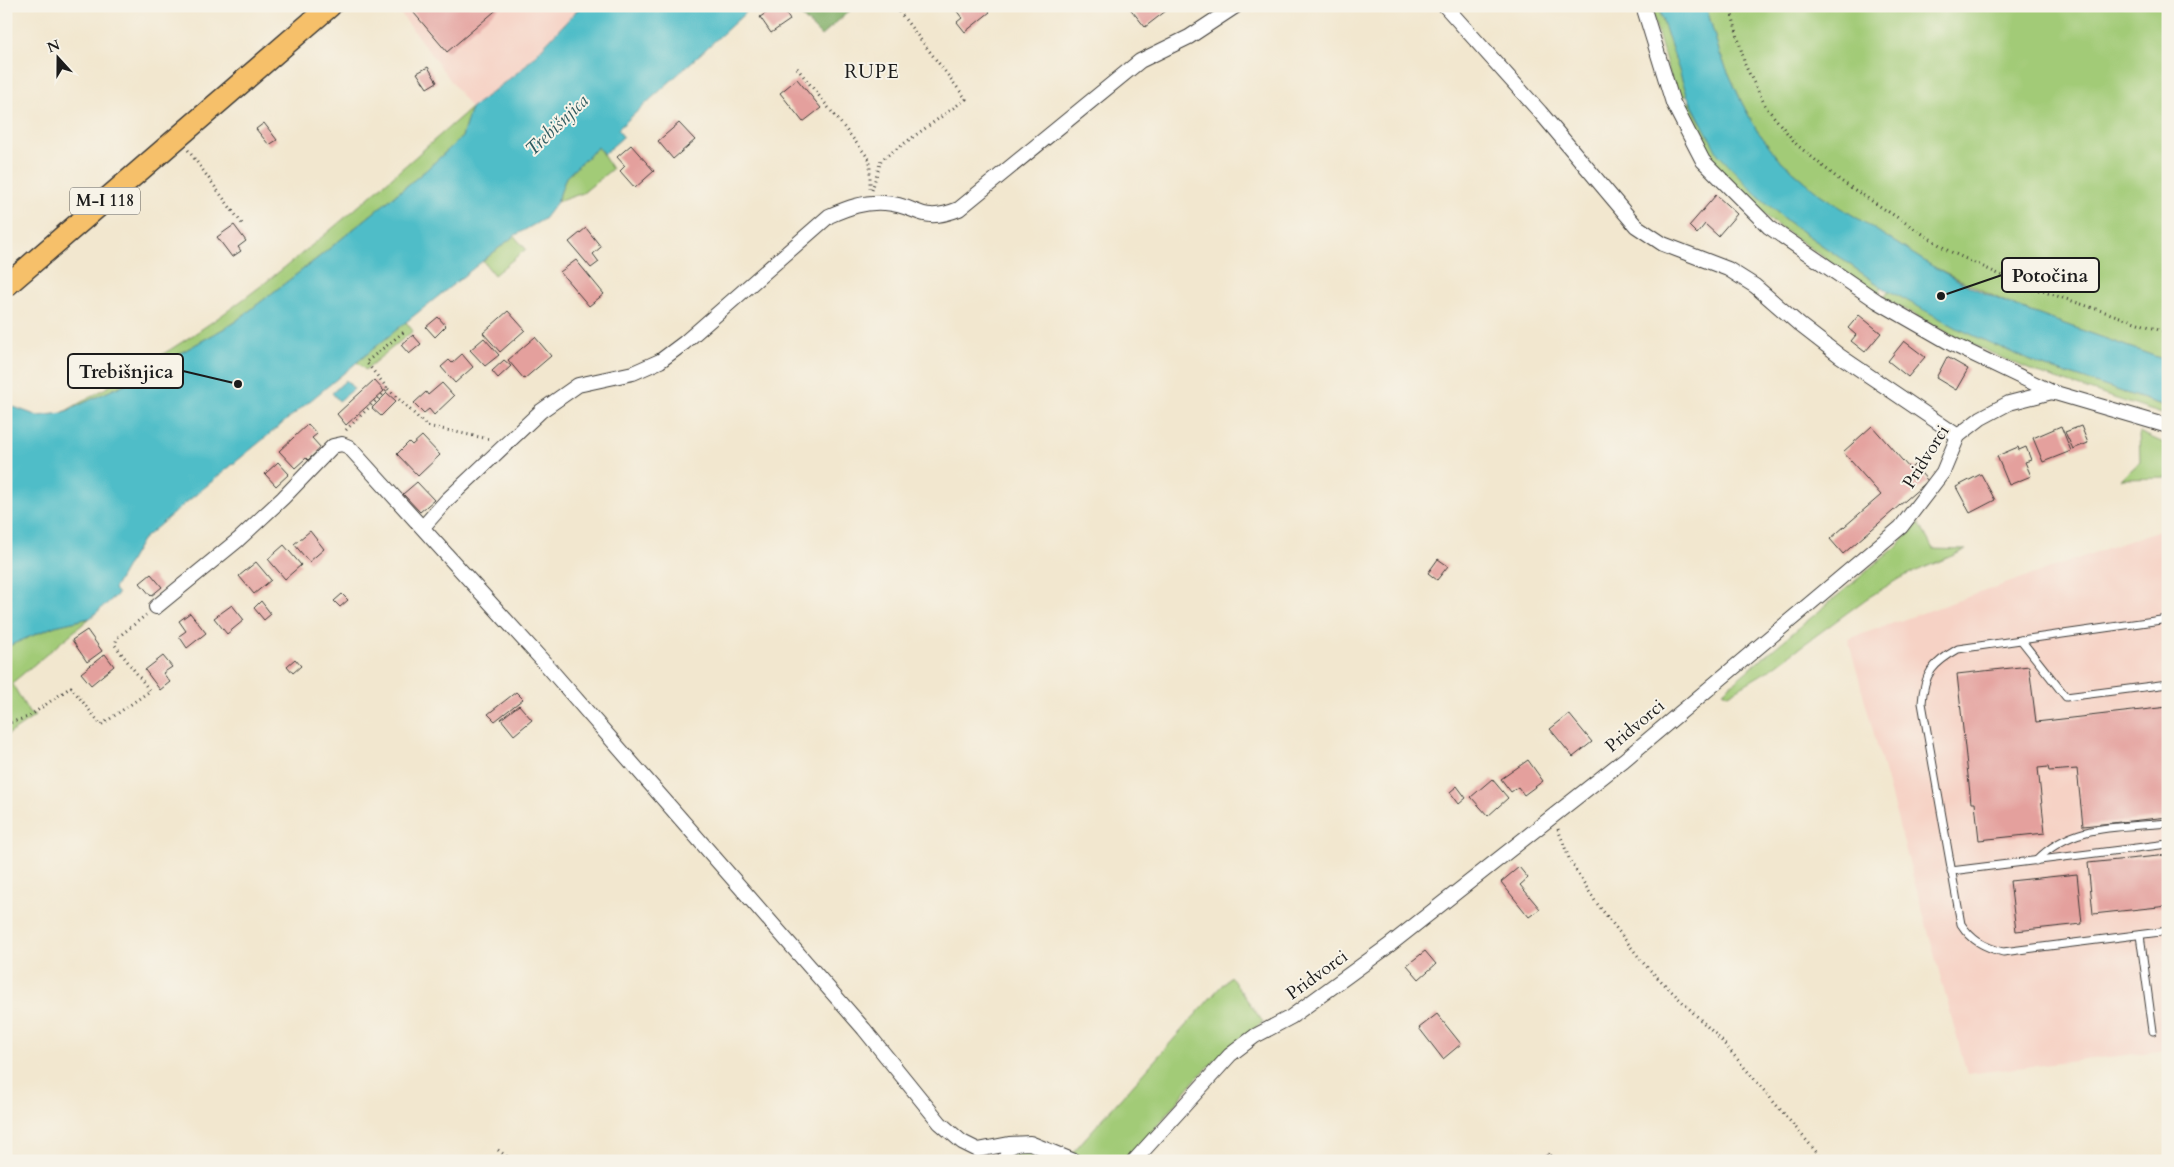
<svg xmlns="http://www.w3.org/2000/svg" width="2174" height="1167" font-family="Cardo,serif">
<rect width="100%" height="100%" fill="#f7f3e8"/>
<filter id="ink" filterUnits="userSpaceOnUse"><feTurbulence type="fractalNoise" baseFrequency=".02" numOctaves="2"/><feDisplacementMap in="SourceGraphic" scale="10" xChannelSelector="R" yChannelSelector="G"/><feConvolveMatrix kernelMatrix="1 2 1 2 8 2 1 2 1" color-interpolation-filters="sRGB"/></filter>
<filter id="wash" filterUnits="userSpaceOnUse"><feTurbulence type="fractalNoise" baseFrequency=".0096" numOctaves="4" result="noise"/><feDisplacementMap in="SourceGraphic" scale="20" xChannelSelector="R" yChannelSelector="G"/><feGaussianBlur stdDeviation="1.12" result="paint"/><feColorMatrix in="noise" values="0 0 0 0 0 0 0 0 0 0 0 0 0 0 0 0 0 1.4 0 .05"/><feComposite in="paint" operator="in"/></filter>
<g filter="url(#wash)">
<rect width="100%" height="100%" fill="#f2e7cf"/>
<g fill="#f6d2c5">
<polygon points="395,6 581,6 522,69 471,108"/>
<polygon points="2168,527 2168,1050 1967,1074 1848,639"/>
</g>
<g fill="#a2cb77" stroke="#5f744a">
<polygon points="1650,6 1658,6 1687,95 1677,99"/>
<polygon points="1706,6 2168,6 2168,361 2014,306 1932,266 1821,195 1779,159 1756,129 1742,103 1720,54"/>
<polygon points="1690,102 1700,121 1755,193 1787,221 1882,287 1878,295 1771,221 1708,157 1681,105"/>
<path d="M471,108L462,137L425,171L319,257L232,324L127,383L62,413C120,380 179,347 233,307C316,246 393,176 471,108Z"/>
<polygon points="598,147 612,169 583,193 557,202 566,177"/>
<polygon points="514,236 526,249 494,275 483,261"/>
<polygon points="1889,290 1959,329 2040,365 2168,407 2168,416 2035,372 1955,337 1884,298"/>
<polygon points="406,322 413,331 365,370 357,362"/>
<polygon points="2139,432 2168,445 2168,478 2121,479 2140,462"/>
<polygon points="1919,523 1933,549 1966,550 1900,578 1866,599 1769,670 1729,694 1723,691 1896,547"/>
<polygon points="90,618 12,683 29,713 35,716 6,736 6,647 55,626"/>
<polygon points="1230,976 1263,1022 1229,1047 1194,1081 1164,1118 1132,1155 1124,1161 1089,1161 1072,1153"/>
<polygon points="1023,1149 1033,1149 1066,1161 1005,1161 1013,1154"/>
</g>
<polygon fill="#81af68" stroke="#4e6642" points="792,6 855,6 821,36"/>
<g fill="#50bdc8" stroke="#366c72">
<polygon points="581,6 749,6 743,15 618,129 623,137 604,154 598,147 566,177 557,202 544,219 514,236 406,322 182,506 142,540 114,589 118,594 90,618 55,626 6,647 6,404 38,416 62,413 127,383 232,324 319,257 425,171 462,137 471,108 522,69"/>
<polygon points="1658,6 1706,6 1720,54 1742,103 1756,129 1779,159 1821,195 1932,266 1973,288 2014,306 2168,361 2168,407 2040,365 1959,329 1882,287 1787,221 1755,193 1718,154 1687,95"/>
<polygon points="346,380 354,389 339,401 332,393"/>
</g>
<g id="blocks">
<g fill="#e4a09d">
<polygon points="408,6 501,6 447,52"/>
<polygon points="777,6 781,6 790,20 771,33 760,17"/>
<polygon points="953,6 985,6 990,12 965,32 957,22 962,18"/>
<polygon points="1128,6 1170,6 1171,7 1145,27"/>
<polygon points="428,67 437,82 427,88 417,73"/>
<polygon points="797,79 821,108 803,122 780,93"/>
<polygon points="264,123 277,140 269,145 256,129"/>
<polygon points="679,123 695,140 673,159 658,141"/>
<polygon points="631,145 654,171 635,188 620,171 625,166 617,157"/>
<polygon points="1716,195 1737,214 1718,236 1705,224 1697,234 1689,226"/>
<polygon points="234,225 246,241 238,247 241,251 232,257 217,237"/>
<polygon points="586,228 601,247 593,254 599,262 591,268 569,242"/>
<polygon points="576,260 604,294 589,306 560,272"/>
<polygon points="508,311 525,330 500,352 483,333"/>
<polygon points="1859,315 1881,333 1865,352 1851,341 1856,335 1848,328"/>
<polygon points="438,317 446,326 435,337 426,327"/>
<polygon points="413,335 421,344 409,354 401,345"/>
<polygon points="535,337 551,356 524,379 508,360"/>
<polygon points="484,338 499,355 485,366 470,350"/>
<polygon points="1904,341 1925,357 1908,377 1888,361"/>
<polygon points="462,354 473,367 455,383 441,367 449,360 452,363"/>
<polygon points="1947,357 1968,369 1956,390 1936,378"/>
<polygon points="504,360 511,366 498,378 492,371"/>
<polygon points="374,380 384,391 346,425 337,414"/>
<polygon points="442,383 454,396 434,415 429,409 424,413 414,403 426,392 428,395"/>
<polygon points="387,393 396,401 381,416 372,408"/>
<polygon points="308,424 317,434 312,438 321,448 308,460 306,458 295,468 279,451"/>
<polygon points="1872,426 1910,469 1914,465 1928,481 1843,554 1830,539 1881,495 1843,452"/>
<polygon points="2061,426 2071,451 2043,462 2033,438"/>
<polygon points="2081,426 2088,443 2073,449 2065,432"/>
<polygon points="422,436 440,455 418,476 397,454 409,442 412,445"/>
<polygon points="2018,447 2019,450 2026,447 2031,460 2025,462 2031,476 2009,485 1997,456"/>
<polygon points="278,462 289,474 276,486 265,474"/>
<polygon points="1981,474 1995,500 1970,513 1956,487"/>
<polygon points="417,482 434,500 420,512 403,494"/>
<polygon points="310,531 324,549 309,562 294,544"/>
<polygon points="284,545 301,565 285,579 268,559"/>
<polygon points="1438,559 1448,566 1437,580 1428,573"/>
<polygon points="256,562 271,580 254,594 239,576"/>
<polygon points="151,574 162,587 151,596 140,583"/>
<polygon points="342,594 348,600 340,607 334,601"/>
<polygon points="261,601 271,614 264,620 254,608"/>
<polygon points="232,605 244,620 227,634 214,618"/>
<polygon points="190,613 206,633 187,648 179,636 186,631 179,621"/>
<polygon points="87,630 102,651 87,662 72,640"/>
<polygon points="105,654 114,666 91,685 81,673"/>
<polygon points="163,656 172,667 163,673 170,682 160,690 145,670"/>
<polygon points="295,659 301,666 293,673 287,666"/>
<polygon points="2029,666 2036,722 2168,707 2168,817 2083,826 2077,769 2049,771 2048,767 2038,768 2045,833 1979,840 1975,803 1971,803 1957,674"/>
<polygon points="516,692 523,699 495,721 488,714"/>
<polygon points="519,705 532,720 514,735 501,719"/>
<polygon points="1569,714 1592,742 1573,757 1550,729"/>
<polygon points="1528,760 1543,781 1524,795 1518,787 1511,792 1501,779"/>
<polygon points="1492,779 1508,798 1488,816 1471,797"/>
<polygon points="1457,786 1466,798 1459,804 1450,792"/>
<polygon points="2168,855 2168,906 2093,914 2088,863"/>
<polygon points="1519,867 1528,878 1520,885 1540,909 1529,917 1501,882"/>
<polygon points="2077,874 2082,924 2016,931 2010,881"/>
<polygon points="1425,951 1436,964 1419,979 1407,965"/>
<polygon points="1437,1014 1461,1044 1443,1059 1419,1028"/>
<polygon points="1549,1153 1555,1161 1539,1161"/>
</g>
</g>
</g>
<g filter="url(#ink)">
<use href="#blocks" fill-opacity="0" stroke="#3c3a37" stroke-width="1"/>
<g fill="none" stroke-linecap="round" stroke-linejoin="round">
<g stroke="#3c3a37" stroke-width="9">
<g id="service">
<path d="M2168,619L1958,649C1933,663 1924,673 1922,703L1961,924C1972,941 1984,947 2003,952L2168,931"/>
<polyline points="2021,640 2066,697 2168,684"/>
<path d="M2036,861C2072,823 2119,828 2168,823"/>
<polyline points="1951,871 2168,844"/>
<polyline points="2140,935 2153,1031"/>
<polyline points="998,1161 1005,1153 1018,1147"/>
</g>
</g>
<g stroke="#3c3a37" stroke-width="16">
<g id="minor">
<polyline points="1445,6 1540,112 1636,226 1663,244 1728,269 1755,286 1800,325 1840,356 1958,436"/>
<polyline points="1643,6 1673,103 1703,161 1769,227 1877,301 1952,344 2052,392"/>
<path d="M423,527L447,500L541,411L578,385L633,373L660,361L684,343L829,216C847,208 865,201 885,203C919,205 919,225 959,209L1140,61L1189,37L1236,6"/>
<polyline points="156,607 238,540 283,498 333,446 342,444 349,447 543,661 864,1029 940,1123 962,1142 978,1150 1009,1144 1030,1143 1074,1161"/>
<polyline points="1134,1161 1230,1055 1255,1036 1291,1017 1387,947 1624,760 1901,527 1943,472 1958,436 1981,418 2009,403 2052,392 2168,426"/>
</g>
</g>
<g stroke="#3c3a37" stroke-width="24">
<polyline id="primary" points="6,286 330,6"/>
</g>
<g stroke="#3c3a37" stroke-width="3" stroke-dasharray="1 4" stroke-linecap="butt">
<polyline points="1730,6 1745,65 1766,107 1797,145 1841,181 1949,251 2018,283 2168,333"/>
<polyline points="797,68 870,160 870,190"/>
<polyline points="188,150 243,225"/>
<polyline points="872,190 881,160 966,99 895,6"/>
<polyline points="388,389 427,426 489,439"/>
<polyline points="346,430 388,389 366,362 405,331"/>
<polyline points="6,724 28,717 71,687 101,725 150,691 115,645 117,638 146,615"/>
<polyline points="1558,829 1570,861 1595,901 1645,965 1721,1040 1824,1161"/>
<polyline points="498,1150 513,1161"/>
</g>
<use href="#service" stroke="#fff" stroke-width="7"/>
<use href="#minor" stroke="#fff" stroke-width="14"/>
<use href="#primary" stroke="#f6c06b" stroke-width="21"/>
</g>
</g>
<g text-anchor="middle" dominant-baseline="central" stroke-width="4" stroke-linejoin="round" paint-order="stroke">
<rect fill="#f7f3e8" stroke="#5e5c59" stroke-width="1" x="70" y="187.5" width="70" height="27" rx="4"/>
<g font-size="16" font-weight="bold" fill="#1c1c1c">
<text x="105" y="201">M-I 118</text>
</g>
<g font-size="18" fill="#1c1c1c" stroke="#f7f3e8">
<text transform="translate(1926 457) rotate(-58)">Pridvorci</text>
<text transform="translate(1635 726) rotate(-40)">Pridvorci</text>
<text transform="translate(1317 975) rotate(-36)">Pridvorci</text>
</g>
<g font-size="19" letter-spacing="1" fill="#1c1c1c" stroke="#f7f3e8">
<text x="872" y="72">RUPE</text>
</g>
<g font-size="19" font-style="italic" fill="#315c61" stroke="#f7f3e8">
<text transform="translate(557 125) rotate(-44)">Trebišnjica</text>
</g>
</g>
<path fill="none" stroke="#1c1c1c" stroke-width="2" d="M1941 296L2002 275M238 384L183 371"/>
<g fill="#1c1c1c" stroke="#f7f3e8" stroke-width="2">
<circle cx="1941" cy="296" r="5"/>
<circle cx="238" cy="384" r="5"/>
</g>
<g fill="#f7f3e8" stroke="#1c1c1c" stroke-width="2">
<rect x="2002" y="258" width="97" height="34" rx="5"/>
<rect x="68" y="354" width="115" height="34" rx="5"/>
</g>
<g font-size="19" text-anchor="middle" font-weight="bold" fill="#1c1c1c">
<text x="2050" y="282">Potočina</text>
<text x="126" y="378">Trebišnjica</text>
</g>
<rect width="2174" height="1167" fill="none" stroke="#f7f3e8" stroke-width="25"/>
<g transform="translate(58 58) rotate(339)" stroke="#f7f3e8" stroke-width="4" paint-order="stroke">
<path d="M0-4L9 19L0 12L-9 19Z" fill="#1c1c1c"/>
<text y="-8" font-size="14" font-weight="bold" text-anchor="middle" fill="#1c1c1c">N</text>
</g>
</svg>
